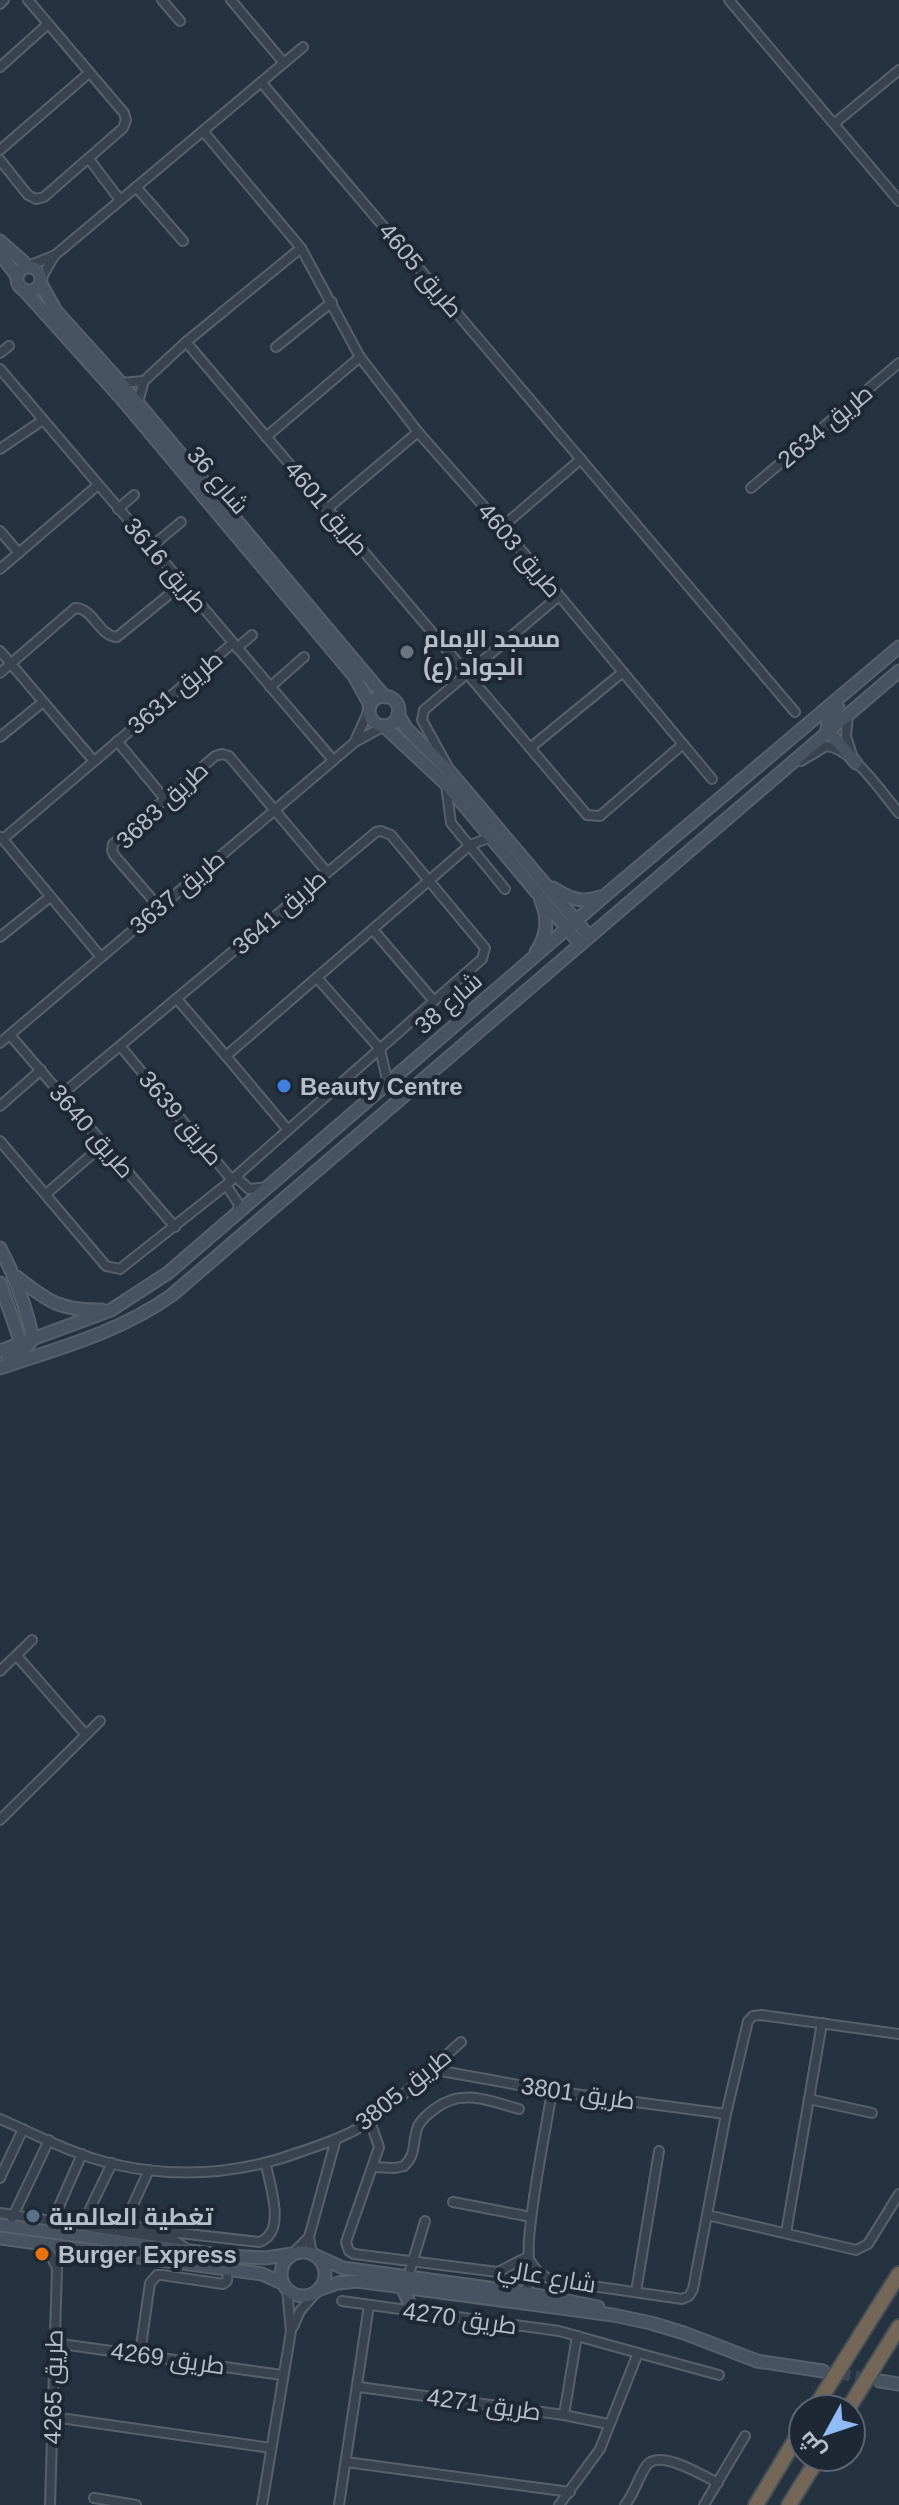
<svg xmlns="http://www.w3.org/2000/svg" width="899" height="2505" font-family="Arial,Cairo,sans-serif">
<rect width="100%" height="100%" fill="#25323f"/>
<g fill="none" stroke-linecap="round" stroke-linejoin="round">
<polyline stroke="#3b4754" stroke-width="11" stroke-dasharray="11 5.5" stroke-linecap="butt" points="823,2371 871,2379"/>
<g stroke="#57616c" stroke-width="12">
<g id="street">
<polyline points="162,0 180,21"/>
<polyline points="231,0 284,63"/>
<polyline points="729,0 899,201"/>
<polyline points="0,4 4,0"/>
<polyline points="0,67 48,24"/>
<polyline points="261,82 795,712"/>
<polyline points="835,123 899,70"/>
<polyline points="203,131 301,248 360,357 418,432 502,527 712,779"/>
<polyline points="0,150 89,73"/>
<polyline points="89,159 120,200"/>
<polyline points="0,160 28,195 36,199 44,197 123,128 126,120 124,113 28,0"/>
<polyline points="136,187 183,241"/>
<polyline points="28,266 53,256"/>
<polyline points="42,277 54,256 303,47"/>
<polyline points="186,342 587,815 600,816 683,744"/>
<polyline points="276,347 332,302"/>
<polyline points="0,353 9,346"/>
<polyline points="0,369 333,760"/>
<polyline points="121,383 144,381"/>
<polyline points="138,402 144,381 186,342 301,248"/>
<polyline points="266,437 360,357"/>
<polyline points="0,449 43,420"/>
<polyline points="751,488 899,363"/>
<polyline points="118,509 134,495"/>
<polyline points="327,509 418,432"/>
<polyline points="502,527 581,459"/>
<polyline points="0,531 19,553"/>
<polyline points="151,547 181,522"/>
<polyline points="0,569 98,485"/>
<polyline points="237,648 252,635"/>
<polyline points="0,651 93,760"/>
<path d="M0,673L75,608C94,608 98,636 117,637L182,584"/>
<polyline points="270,687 304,657"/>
<polyline points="848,714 846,736 852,755"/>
<polyline points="0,737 43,702"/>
<polyline points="117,741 165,799"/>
<polyline points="355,741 369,710"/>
<polyline points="530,748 623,672"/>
<path d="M801,761L826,746C853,748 882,793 899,813"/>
<polyline points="449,769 422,720 424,710 559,596"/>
<polyline points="446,785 451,823 505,889"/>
<polyline points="1,837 101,957"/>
<polyline points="3,839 233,643"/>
<polyline points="159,907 114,855 112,850 113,844 215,756 222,754 229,756 326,871"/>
<polyline points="0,937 50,897"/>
<polyline points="318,979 380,1049 388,1084"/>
<polyline points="177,999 226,1056 470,845 491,837"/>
<polyline points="10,1035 175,1227"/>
<polyline points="0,1043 355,742 384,726"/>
<polyline points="121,1047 232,1180"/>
<polyline points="61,1095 376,832 381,831 391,835 485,948 482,959 434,1001"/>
<polyline points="0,1106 41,1070"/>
<polyline points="288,1130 434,1001 374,931"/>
<polyline points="0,1141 106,1266 120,1269 226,1185 288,1130 226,1056"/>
<polyline points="236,1177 249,1189 267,1187"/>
<polyline points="226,1185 238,1203 239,1212"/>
<polyline points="46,1194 104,1144"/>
<polyline points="17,1656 86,1735"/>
<polyline points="0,1671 32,1640"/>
<polyline points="0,1820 100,1721"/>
<polyline points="430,2069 552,2091 726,2114"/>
<polyline points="809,2099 872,2113"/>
<path d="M0,2119C37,2135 74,2155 113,2164C178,2179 241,2174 303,2151C326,2143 350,2135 370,2121C402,2099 431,2068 461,2042"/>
<polyline points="370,2121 379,2147 346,2242 349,2251 354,2254 498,2272 527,2257 538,2272 551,2280 682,2299 689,2296 693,2289 726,2114 748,2021 753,2016 761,2015 899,2034"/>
<path d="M372,2167L395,2168L404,2166C417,2154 412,2141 418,2126C422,2119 429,2113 436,2108C462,2088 490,2101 519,2109"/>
<polyline points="0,2178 23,2129"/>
<polyline points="453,2202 531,2217"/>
<polyline points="0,2213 174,2240 188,2250"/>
<polyline points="707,2215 856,2250 868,2244 899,2194"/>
<path d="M128,2216L134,2225L144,2229L259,2242C287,2233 270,2186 266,2165"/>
<polyline points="12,2218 49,2140"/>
<polyline points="53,2220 82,2154"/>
<polyline points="126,2220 149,2170"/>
<polyline points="79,2224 88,2213 112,2163"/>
<polyline points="786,2233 822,2023"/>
<polyline points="45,2244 57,2268 50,2505"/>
<polyline points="292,2254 309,2237"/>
<polyline points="312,2254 309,2237 336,2139"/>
<polyline points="408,2277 425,2221"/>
<polyline points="501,2289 517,2280 527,2268"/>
<polyline points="636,2292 659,2151"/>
<path d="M524,2294C533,2281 527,2256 529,2239C533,2190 544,2140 552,2091"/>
<polyline points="342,2301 559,2331 638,2353"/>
<polyline points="293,2327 300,2311 318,2290"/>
<polyline points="54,2343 282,2375"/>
<polyline points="140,2353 150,2283 157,2275 162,2275 223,2284 227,2281 228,2270"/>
<polyline points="359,2387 564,2415 608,2424"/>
<polyline points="564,2415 577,2336"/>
<polyline points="53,2417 271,2448"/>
<polyline points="346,2462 570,2492"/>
<polyline points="94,2498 136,2505"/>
<polyline points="262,2505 291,2331 287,2289"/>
<polyline points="339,2505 369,2305"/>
<polyline points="559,2505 600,2449 638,2353 719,2375"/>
<path d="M625,2505C635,2493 638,2477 647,2465C660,2449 702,2475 718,2483"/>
<polyline points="704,2505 745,2436"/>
</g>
</g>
<g stroke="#57616c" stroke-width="15">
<g id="secondary">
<polyline points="0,241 28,266"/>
<polyline points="0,254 17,276"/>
<circle cx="29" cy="279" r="12"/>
<polyline points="41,284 56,311 121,383 385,697"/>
<polyline points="23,289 121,398 354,676 370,705"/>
<circle cx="384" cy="711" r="15"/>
<polyline points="838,708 828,720 827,730 856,763"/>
<polyline points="398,714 406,728 451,773 589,936"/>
<polyline points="384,726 446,784 580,944"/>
<path d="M553,888C569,898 582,904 600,897"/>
<path d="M536,952C547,936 549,919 541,901"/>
<path d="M0,1248C16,1278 26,1306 33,1339L21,1353L8,1359"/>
<path d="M17,1277C48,1302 62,1311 102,1310"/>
<polyline points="0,1283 21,1343 25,1349"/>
<polyline points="0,1351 111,1310 168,1273 608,893 899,647"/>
<path d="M0,1368C60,1348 120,1332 172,1295L899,671"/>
<polyline points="0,2225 227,2256 266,2258 292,2254"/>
<polyline points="0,2238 262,2274 282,2283"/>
<circle cx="303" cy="2274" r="22"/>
<polyline points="312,2254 343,2268 525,2293 598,2307"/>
<polyline points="402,2287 413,2311"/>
<polyline points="318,2290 338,2283 357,2281 613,2315 651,2323 684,2333 757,2361 823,2371"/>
<polyline points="880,2381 899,2384"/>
</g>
</g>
<g stroke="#444e59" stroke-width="18">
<g id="highway">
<polyline points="814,2409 899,2274"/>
<polyline points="848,2409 899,2327"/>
<polyline points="756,2505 803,2427"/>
<polyline points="789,2505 819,2457"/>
</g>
</g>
<use href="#street" stroke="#39434f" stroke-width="8"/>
<use href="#secondary" stroke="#485362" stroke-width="11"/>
<use href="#highway" stroke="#756757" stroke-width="14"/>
</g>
<circle fill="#6b7280" stroke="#1e2834" stroke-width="3" cx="407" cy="652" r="8"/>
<circle fill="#3f7fe0" stroke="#1e2834" stroke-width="3" cx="284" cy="1086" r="8"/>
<circle fill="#5c6f8a" stroke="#1e2834" stroke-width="3" cx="33" cy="2216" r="8"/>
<circle fill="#e8710a" stroke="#1e2834" stroke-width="3" cx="42" cy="2254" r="8"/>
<g text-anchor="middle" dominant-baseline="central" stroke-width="8" stroke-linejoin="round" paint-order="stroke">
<g font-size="24" fill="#b6bec9" stroke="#1e2834">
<text transform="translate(421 270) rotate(50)">طريق 4605</text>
<text transform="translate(825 426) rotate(-40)">طريق 2634</text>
<text transform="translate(218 480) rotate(50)">شارع 36</text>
<text transform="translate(327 508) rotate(50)">طريق 4601</text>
<text transform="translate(520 550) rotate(50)">طريق 4603</text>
<text transform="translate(166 565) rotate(50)">طريق 3616</text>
<text transform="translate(175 692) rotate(-40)">طريق 3631</text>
<text transform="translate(162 805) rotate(-43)">طريق 3683</text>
<text transform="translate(177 892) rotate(-40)">طريق 3637</text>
<text transform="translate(279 912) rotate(-41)">طريق 3641</text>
<text transform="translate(448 1003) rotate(-41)">شارع 38</text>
<text transform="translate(181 1118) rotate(50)">طريق 3639</text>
<text transform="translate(92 1131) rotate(49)">طريق 3640</text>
<text transform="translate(403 2089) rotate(-39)">طريق 3805</text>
<text transform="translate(578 2093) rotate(8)">طريق 3801</text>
<text transform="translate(547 2276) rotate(10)">شارع عالي</text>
<text transform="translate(460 2318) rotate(8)">طريق 4270</text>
<text transform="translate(168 2358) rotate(8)">طريق 4269</text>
<text transform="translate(53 2387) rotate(-89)">طريق 4265</text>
<text transform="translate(484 2404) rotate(8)">طريق 4271</text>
</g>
<g font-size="24" font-weight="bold" fill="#b6bec9" stroke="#1e2834" text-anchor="start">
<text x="423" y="638">مسجد الإمام<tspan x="423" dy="28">الجواد (ع)</tspan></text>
<text x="300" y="1086">Beauty Centre</text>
<text x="49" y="2216">تغطية العالمية</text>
<text x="58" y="2254">Burger Express</text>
</g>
</g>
<g transform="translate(827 2433) rotate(230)"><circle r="38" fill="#1e2834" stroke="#5b6470" stroke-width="2"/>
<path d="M0-6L14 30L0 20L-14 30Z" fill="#8fbcf6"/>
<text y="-12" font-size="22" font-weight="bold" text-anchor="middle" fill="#b6bec9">ش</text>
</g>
</svg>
